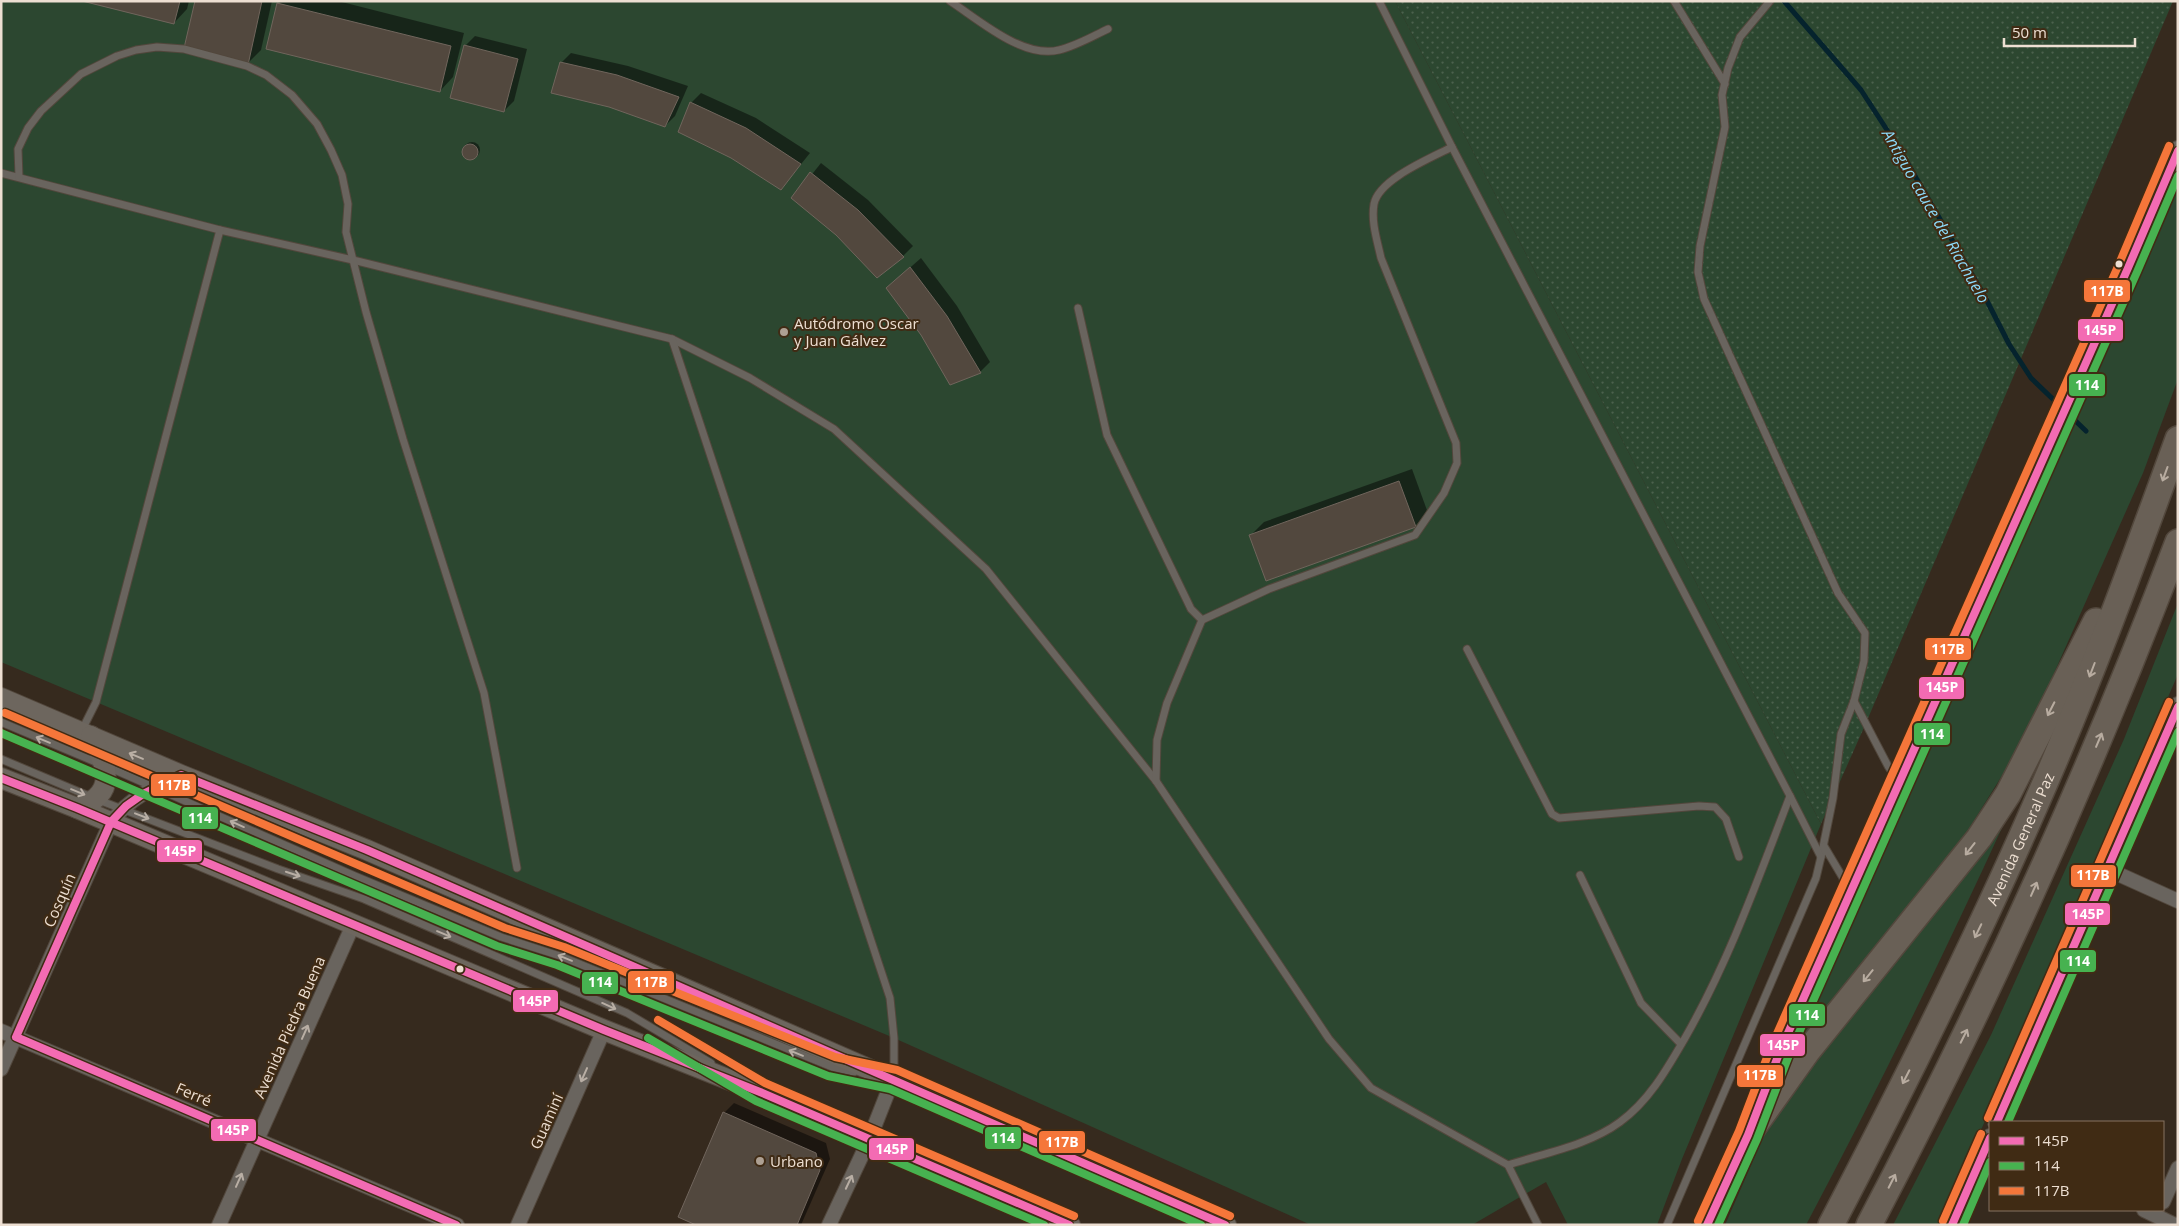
<svg xmlns="http://www.w3.org/2000/svg" width="2179" height="1226" font-family="'Open Sans',sans-serif">
<defs>
<pattern id="park-dots" width="8" height="8" patternUnits="userSpaceOnUse" patternTransform="scale(1.25)"><rect width="8" height="8" fill="#2c4730"/><path d="M2 2h.1M6 6h.1" fill="none" stroke="#4b614d" stroke-width="1.8" stroke-linecap="round"/></pattern>
</defs>
<rect width="100%" height="100%" fill="#362a1e"/>
<g fill="#2c4730">
<polygon points="1,1 1395,1 1821,824 1682,1159 1657,1225 1568,1225 1546,1182 1472,1225 1311,1225 894,1038 1,662"/>
<polygon points="2178,163 2178,379 2143,473 2043,698 2008,766 1970,827 1943,865 1786,1063"/>
<polygon points="2178,603 2178,674 1940,1225 1893,1225 1991,1035 2124,739"/>
<path d="M2007,817C1944,955 1877,1091 1806,1225H1725L1771,1119L1783,1098Z"/>
</g>
<polygon fill="url(#park-dots)" points="1395,1 2173,1 1866,723 1821,824"/>
<g fill="#0007">
<polygon points="87,1 189,1 187,9 174,23"/>
<polygon points="196,1 272,1 261,50 247,64"/>
<polygon points="280,1 338,1 464,33 453,77 440,91 267,48"/>
<polygon points="475,36 527,49 514,101 504,111 465,46"/>
<polygon points="571,53 628,66 688,86 675,116 665,126 561,63"/>
<polygon points="701,93 756,118 810,153 781,189 691,103"/>
<circle cx="472" cy="150" r="8"/>
<polygon points="821,163 868,200 913,246 903,256 837,234 793,198"/>
<polygon points="921,258 957,306 990,362 980,372 887,288"/>
<polygon points="1412,469 1428,513 1415,526 1251,535 1264,522"/>
<polygon points="734,1103 826,1143 830,1159 801,1225 699,1225 724,1113"/>
</g>
<g fill="none" stroke-linecap="round" stroke-linejoin="round">
<polyline stroke="#05232d" stroke-width="5" points="1784,1 1861,90 1900,150 1985,297 2009,344 2031,378 2086,431"/>
</g>
<g fill="#52483e" stroke="#70655c">
<polygon points="82,1 180,1 174,24"/>
<polygon points="195,1 262,1 248,65 184,48"/>
<polygon points="277,3 451,46 440,92 266,49"/>
<polygon points="464,45 518,59 504,112 450,98"/>
<polygon points="560,62 617,75 679,97 665,127 609,107 551,93"/>
<polygon points="690,102 746,128 801,164 781,190 731,158 678,132"/>
<circle cx="470" cy="152" r="8"/>
<polygon points="810,172 858,210 904,257 877,278 836,235 791,198"/>
<polygon points="910,267 947,316 981,373 950,385 921,335 886,288"/>
<polygon points="1399,481 1416,527 1266,581 1249,535"/>
<polygon points="723,1112 816,1153 820,1170 797,1225 696,1225 678,1217"/>
</g>
<g fill="none" stroke-linecap="round" stroke-linejoin="round">
<g stroke="#52473c" stroke-width="9">
<g id="service">
<path d="M950,1C979,20 1023,59 1059,50C1076,46 1093,36 1108,29"/>
<path d="M1379,1L1452,147L1790,796C1758,879 1729,961 1685,1038C1667,1069 1649,1101 1620,1122C1589,1145 1545,1153 1508,1165"/>
<polyline points="1674,1 1725,84"/>
<polyline points="1770,1 1740,37 1728,68 1722,95 1725,127 1700,246 1698,272 1704,299 1838,593 1865,633 1864,661 1854,701 1841,734 1833,798 1821,857"/>
<polyline points="1,173 220,230 353,260 672,339 750,378 834,429 986,569 1156,781 1329,1039 1371,1088 1508,1165 1538,1225"/>
<polyline points="19,177 18,149 28,128 41,111 81,74 117,56 136,50 157,47 184,49 247,66 266,75 292,95 317,124 331,150 342,175 348,204 346,232 366,312 403,439 484,693 517,868"/>
<polyline points="1078,308 1107,435 1191,609 1202,620"/>
<polyline points="672,339 890,998 894,1038 894,1076"/>
<polyline points="1467,649 1552,814 1559,818 1699,806 1715,807 1726,819 1739,857"/>
<polyline points="1854,701 1888,766 1898,781"/>
<polyline points="1,722 98,763"/>
<polyline points="82,730 96,702 220,230"/>
<polyline points="1,759 96,799 278,869 364,899 627,1013 711,1063"/>
<polyline points="108,767 355,876 501,937 560,956 832,1067 854,1072"/>
<path d="M1156,781L1157,740L1167,703L1202,620L1269,589L1415,535L1444,493L1457,463L1456,443L1381,258C1377,240 1371,222 1374,204C1379,179 1431,158 1452,147"/>
<polyline points="1824,846 1843,878 1845,893"/>
<polyline points="1580,875 1641,1003 1681,1044"/>
<polyline points="1667,1225 1816,878 1821,857 1790,796"/>
</g>
</g>
<g stroke="#52473c" stroke-width="16">
<g id="minor">
<polyline points="2107,869 2178,901"/>
<polyline points="1,1031 457,1225"/>
<path d="M1,1069L111,822C130,798 153,787 181,775"/>
<polyline points="2163,1202 2178,1168"/>
<polyline points="2144,1210 2175,1225"/>
<polyline points="219,1225 353,925"/>
<polyline points="518,1225 604,1030"/>
<polyline points="829,1225 869,1140 893,1079"/>
</g>
</g>
<g stroke="#52473c" stroke-width="20">
<g id="tertiary">
<polyline points="1997,1122 2178,706"/>
<polyline points="1707,1225 1748,1135 1780,1051 2128,268 2178,150"/>
<polyline points="1952,1225 1990,1138"/>
</g>
</g>
<g stroke="#52473c" stroke-width="22">
<g id="secondary">
<polyline points="1,698 181,775 367,850 1226,1225"/>
<polyline points="1,778 77,808 604,1030 760,1092 1070,1225"/>
<path d="M77,808C118,794 108,767 91,736"/>
</g>
</g>
<g stroke="#52473c" stroke-width="28">
<g id="motorway">
<polyline points="1748,1135 1807,1052 1979,838 2008,794 2096,621"/>
<path id="s1" d="M1831,1225C1903,1087 1973,948 2035,806C2088,686 2133,563 2178,439"/>
<path d="M1869,1225C1986,1003 2089,776 2178,542"/>
</g>
</g>
<use href="#service" stroke="#69645e" stroke-width="7"/>
<use href="#minor" stroke="#69645e" stroke-width="14"/>
<use href="#tertiary" stroke="#69645e" stroke-width="18"/>
<use href="#secondary" stroke="#6d665e" stroke-width="20"/>
<use href="#motorway" stroke="#696056" stroke-width="25"/>
<g stroke="#402b14" stroke-width="11">
<g id="bus-1">
<polyline points="1,778 77,808 604,1030 760,1092 1069,1225"/>
<polyline points="1997,1122 2178,707"/>
<polyline points="456,1225 16,1037 111,822 126,806 143,794 181,775 367,850 1225,1225"/>
<polyline points="1707,1225 1748,1135 1780,1051 2128,268 2178,151"/>
<polyline points="1952,1225 1990,1138"/>
</g>
</g>
<g stroke="#402b14" stroke-width="11">
<g id="bus-2">
<polyline points="1,733 497,946 557,965 828,1076 890,1089 1201,1225"/>
<polyline points="648,1038 756,1101 1044,1225"/>
<polyline points="2008,1122 2178,732"/>
<polyline points="1718,1225 1757,1139 1789,1055 2137,272 2178,176"/>
<polyline points="1963,1225 1990,1162"/>
</g>
</g>
<g stroke="#402b14" stroke-width="11">
<g id="bus-3">
<polyline points="5,713 505,928 564,947 835,1057 897,1070 1230,1216"/>
<polyline points="658,1020 765,1083 1074,1216"/>
<polyline points="1988,1118 2169,702"/>
<polyline points="1698,1221 1739,1131 1771,1047 2119,264 2169,146"/>
<polyline points="1943,1221 1981,1134"/>
</g>
</g>
<use href="#bus-1" stroke="#f36bb3" stroke-width="8"/>
<use href="#bus-2" stroke="#47b250" stroke-width="8"/>
<use href="#bus-3" stroke="#f5763a" stroke-width="8"/>
</g>
<defs><path id="oneway-shaft" d="M-6 0H5M1.5-3L5.5 0L1.5 3" fill="none" stroke-width="1.6" stroke-linecap="round" stroke-linejoin="round" transform="scale(1.25)"/></defs>
<g stroke="#b8aca0">
<use href="#oneway-shaft" transform="translate(2165 474) rotate(110)"/>
<use href="#oneway-shaft" transform="translate(2092 670) rotate(111)"/>
<use href="#oneway-shaft" transform="translate(2051 709) rotate(117)"/>
<use href="#oneway-shaft" transform="translate(2099 740) rotate(-67)"/>
<use href="#oneway-shaft" transform="translate(1970 849) rotate(128)"/>
<use href="#oneway-shaft" transform="translate(2034 889) rotate(-66)"/>
<use href="#oneway-shaft" transform="translate(1978 931) rotate(116)"/>
<use href="#oneway-shaft" transform="translate(1868 976) rotate(129)"/>
<use href="#oneway-shaft" transform="translate(1964 1036) rotate(-63)"/>
<use href="#oneway-shaft" transform="translate(1906 1077) rotate(117)"/>
<use href="#oneway-shaft" transform="translate(1892 1181) rotate(-63)"/>
</g>
<g stroke="#b8aea4">
<use href="#oneway-shaft" transform="translate(43 740) rotate(-157)"/>
<use href="#oneway-shaft" transform="translate(78 792) rotate(22)"/>
<use href="#oneway-shaft" transform="translate(142 816) rotate(21)"/>
<use href="#oneway-shaft" transform="translate(237 824) rotate(-156)"/>
<use href="#oneway-shaft" transform="translate(293 874) rotate(18)"/>
<use href="#oneway-shaft" transform="translate(444 934) rotate(23)"/>
<use href="#oneway-shaft" transform="translate(565 958) rotate(-158)"/>
<use href="#oneway-shaft" transform="translate(609 1006) rotate(24)"/>
<use href="#oneway-shaft" transform="translate(305 1032) rotate(-66)"/>
<use href="#oneway-shaft" transform="translate(796 1053) rotate(-158)"/>
<use href="#oneway-shaft" transform="translate(584 1075) rotate(114)"/>
<use href="#oneway-shaft" transform="translate(239 1180) rotate(-66)"/>
<use href="#oneway-shaft" transform="translate(849 1182) rotate(-65)"/>
</g>
<use stroke="#baafa4" href="#oneway-shaft" transform="translate(136 756) rotate(-157)"/>
<g fill="#eddfd2" stroke="#402b14" stroke-width="2">
<circle cx="2119" cy="264" r="4.5"/>
<circle cx="460" cy="969" r="4.5"/>
</g>
<g fill="#ada093" stroke="#402b14" stroke-width="2">
<circle cx="784" cy="332" r="5"/>
<circle cx="760" cy="1161" r="5"/>
</g>
<g text-anchor="middle" dominant-baseline="central" stroke-width="4" stroke-linejoin="round" paint-order="stroke">
<g font-size="15" fill="#eddfd2" stroke="#402b14" text-anchor="start">
<text x="794" y="323">Autódromo Oscar<tspan x="794" dy="17">y Juan Gálvez</tspan></text>
<text x="770" y="1161">Urbano</text>
</g>
<g font-size="15" fill="#eddfd2" stroke="#402b14">
<text stroke="none"><textPath href="#s1" startOffset="430">Avenida General Paz</textPath></text>
<text transform="translate(59 900) rotate(-66)">Cosquín</text>
<text transform="translate(289 1027) rotate(-66)">Avenida Piedra Buena</text>
<text transform="translate(194 1094) rotate(23)">Ferré</text>
<text transform="translate(546 1121) rotate(-66)">Guaminí</text>
</g>
<g font-size="16" font-style="italic" fill="#8cdbfb" stroke="#402b14">
<text transform="translate(1936 216) rotate(60)">Antiguo cauce del Riachuelo</text>
</g>
</g>
<g stroke="#402b14" stroke-width="2">
<rect x="2083" y="279" width="48" height="24" rx="5" fill="#f5763a"/>
<rect x="2077" y="318" width="47" height="24" rx="5" fill="#f36bb3"/>
<rect x="2068" y="373" width="38" height="24" rx="5" fill="#47b250"/>
<rect x="1924" y="637" width="48" height="24" rx="5" fill="#f5763a"/>
<rect x="1918" y="676" width="47" height="24" rx="5" fill="#f36bb3"/>
<rect x="1913" y="722" width="38" height="24" rx="5" fill="#47b250"/>
<rect x="150" y="773" width="47" height="24" rx="5" fill="#f5763a"/>
<rect x="181" y="806" width="38" height="24" rx="5" fill="#47b250"/>
<rect x="156" y="839" width="47" height="24" rx="5" fill="#f36bb3"/>
<rect x="2070" y="864" width="47" height="24" rx="5" fill="#f5763a"/>
<rect x="2064" y="902" width="47" height="24" rx="5" fill="#f36bb3"/>
<rect x="2059" y="949" width="38" height="24" rx="5" fill="#47b250"/>
<rect x="627" y="970" width="48" height="24" rx="5" fill="#f5763a"/>
<rect x="581" y="971" width="38" height="24" rx="5" fill="#47b250"/>
<rect x="512" y="989" width="47" height="24" rx="5" fill="#f36bb3"/>
<rect x="1788" y="1003" width="38" height="24" rx="5" fill="#47b250"/>
<rect x="1759" y="1033" width="47" height="24" rx="5" fill="#f36bb3"/>
<rect x="1736" y="1064" width="48" height="24" rx="5" fill="#f5763a"/>
<rect x="210" y="1118" width="47" height="24" rx="5" fill="#f36bb3"/>
<rect x="984" y="1126" width="38" height="24" rx="5" fill="#47b250"/>
<rect x="1038" y="1130" width="48" height="24" rx="5" fill="#f5763a"/>
<rect x="868" y="1137" width="47" height="24" rx="5" fill="#f36bb3"/>
</g>
<g font-size="14" text-anchor="middle" font-weight="bold" fill="#fff">
<text x="2107" y="296">117B</text>
<text x="2100" y="335">145P</text>
<text x="2087" y="390">114</text>
<text x="1948" y="654">117B</text>
<text x="1942" y="692">145P</text>
<text x="1932" y="739">114</text>
<text x="174" y="790">117B</text>
<text x="200" y="823">114</text>
<text x="180" y="856">145P</text>
<text x="2093" y="880">117B</text>
<text x="2088" y="919">145P</text>
<text x="2078" y="966">114</text>
<text x="651" y="987">117B</text>
<text x="600" y="987">114</text>
<text x="535" y="1006">145P</text>
<text x="1807" y="1020">114</text>
<text x="1783" y="1050">145P</text>
<text x="1760" y="1080">117B</text>
<text x="233" y="1135">145P</text>
<text x="1003" y="1143">114</text>
<text x="1062" y="1147">117B</text>
<text x="892" y="1154">145P</text>
</g>
<rect width="2179" height="1226" fill="none" stroke="#eddfd2" stroke-width="5"/>
<rect x="1989" y="1121" width="175" height="90" fill="#402b14" stroke="#857360"/>
<rect x="1999" y="1137" width="25" height="8" fill="#f36bb3" stroke="#857360"/>
<text x="2034" y="1146" font-size="15" fill="#eddfd2">145P</text>
<rect x="1999" y="1162" width="25" height="8" fill="#47b250" stroke="#857360"/>
<text x="2034" y="1171" font-size="15" fill="#eddfd2">114</text>
<rect x="1999" y="1187" width="25" height="8" fill="#f5763a" stroke="#857360"/>
<text x="2034" y="1196" font-size="15" fill="#eddfd2">117B</text>
<path d="M2004 38v8h131v-8" fill="none" stroke="#eddfd2" stroke-width="2.5"/>
<text x="2012" y="38" font-size="15" fill="#eddfd2" stroke="#402b14" stroke-width="4" paint-order="stroke">50 m</text>
</svg>
